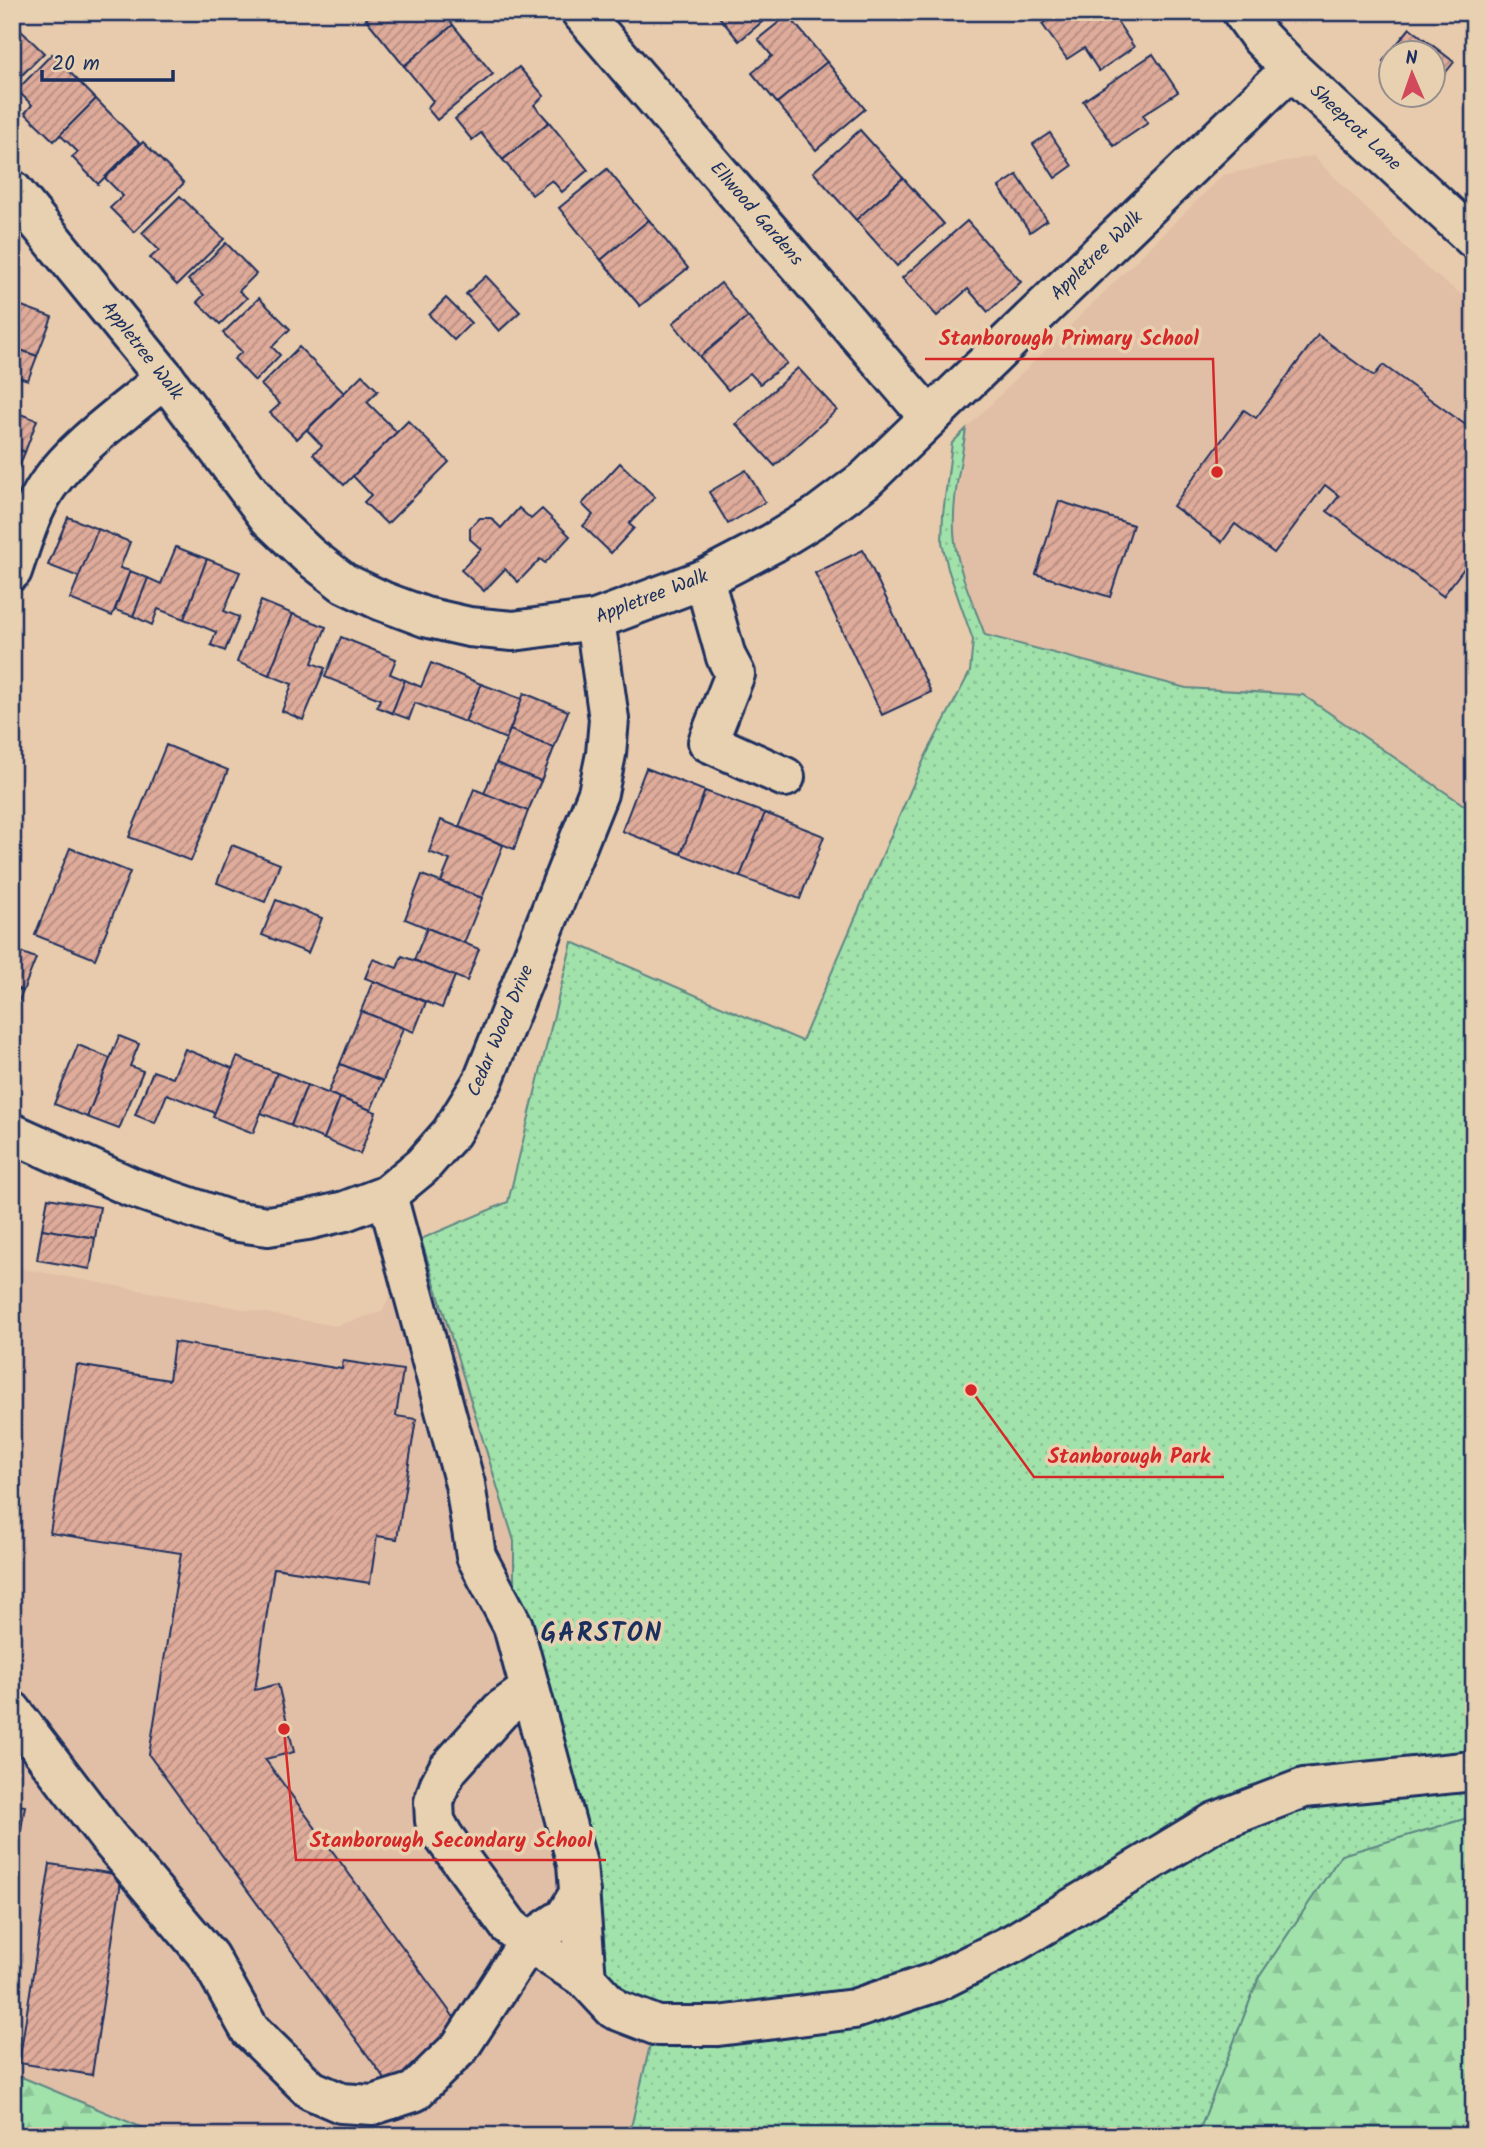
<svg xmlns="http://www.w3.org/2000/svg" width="1486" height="2148" font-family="Kalam,sans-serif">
<defs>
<pattern id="forest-firs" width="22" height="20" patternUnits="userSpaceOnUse" patternTransform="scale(1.75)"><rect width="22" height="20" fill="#a1e2ab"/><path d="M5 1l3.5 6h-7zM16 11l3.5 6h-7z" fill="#8ac296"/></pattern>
<pattern id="park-dots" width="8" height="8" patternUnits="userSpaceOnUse" patternTransform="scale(1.75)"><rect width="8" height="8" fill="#a1e2ab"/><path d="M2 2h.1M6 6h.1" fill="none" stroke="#8ac296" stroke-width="1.8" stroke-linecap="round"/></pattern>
<pattern id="building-hatch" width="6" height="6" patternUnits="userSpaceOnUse" patternTransform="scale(1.75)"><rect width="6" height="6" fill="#dfab9a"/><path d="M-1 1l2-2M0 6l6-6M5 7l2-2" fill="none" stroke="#b48c81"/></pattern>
</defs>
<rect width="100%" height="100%" fill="#e8caac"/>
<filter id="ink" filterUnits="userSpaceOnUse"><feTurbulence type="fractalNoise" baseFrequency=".0143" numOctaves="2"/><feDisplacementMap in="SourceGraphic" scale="14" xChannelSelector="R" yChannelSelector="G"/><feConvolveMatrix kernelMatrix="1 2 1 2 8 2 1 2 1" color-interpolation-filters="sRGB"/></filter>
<g filter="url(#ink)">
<g fill="#e1bea6">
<polygon points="1313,156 1426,268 1474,304 1474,812 1303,695 1186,688 985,635 960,564 955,541 955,514 966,429 1223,175"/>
<polygon points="421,1239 514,1541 514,1586 598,1872 595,1931 659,2006 629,2136 163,2136 155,2133 12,2073 12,1267 335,1326 382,1312"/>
</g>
<g fill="url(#forest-firs)" stroke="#5e8884" stroke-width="2">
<polygon points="1474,1816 1474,2136 1192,2136 1201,2126 1259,1977 1341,1855"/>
<polygon points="12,2073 155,2133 163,2136 12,2136"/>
</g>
<path fill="url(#park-dots)" stroke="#5e8884" stroke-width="2" d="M966,429C961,464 950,508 955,542C959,574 974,605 985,635L1186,688L1303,695L1474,812V1816L1341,1855L1259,1977L1201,2126L1192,2136H629L659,2006L627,1992L600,1970L595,1931L598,1872L514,1586V1541L421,1239L508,1202L572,942L802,1041L925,757L970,672L973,640L948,569L942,542L943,514L952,443Z"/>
<g fill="url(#building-hatch)" stroke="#1b2f5e" stroke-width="2">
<polygon points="374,12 443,12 453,25 404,66 366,19"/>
<polygon points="715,12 774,12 739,41"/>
<polygon points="1059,12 1111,12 1134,47 1099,71 1084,48 1067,59 1042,24"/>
<polygon points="788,15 827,62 777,103 752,73 772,56 758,39"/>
<polygon points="12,22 44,53 12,85"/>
<polygon points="453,25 493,74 437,120 427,108 433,101 404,66"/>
<polygon points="1410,28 1454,62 1434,87 1434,52 1392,52 1392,67 1383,61"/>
<polygon points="52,54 96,99 54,141 25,113 32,105 17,90"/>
<polygon points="1153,54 1178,92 1143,115 1148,123 1114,146 1083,101"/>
<polygon points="827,62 865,109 816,150 777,103"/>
<polygon points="519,67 544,96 534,105 549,122 503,160 481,133 472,140 455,119"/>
<polygon points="96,99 139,143 98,184 72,157 78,152 60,135"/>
<polygon points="549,122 588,170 562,192 552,180 532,195 503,160"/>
<polygon points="860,130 903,178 856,220 813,172"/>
<polygon points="1050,133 1072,166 1055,178 1033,144"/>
<polygon points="143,142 184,183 134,232 110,208 123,196 105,178"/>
<polygon points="607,169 649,220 601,260 559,208"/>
<polygon points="1017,175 1047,220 1030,232 999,187"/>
<polygon points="903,178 944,224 897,266 856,220"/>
<polygon points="180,196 224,239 177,285 150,258 159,250 142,233"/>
<polygon points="649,220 688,268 640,306 601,260"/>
<polygon points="967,221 1021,282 988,312 968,289 937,316 902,278"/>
<polygon points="226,243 256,274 239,291 247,298 220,324 197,302 204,295 188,280"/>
<polygon points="486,276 520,312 499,331 466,294"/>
<polygon points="721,283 748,317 700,357 673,323"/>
<polygon points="259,298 290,329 272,347 280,355 255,381 234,359 242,352 223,333"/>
<polygon points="446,298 471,323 454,340 429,315"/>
<polygon points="19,305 52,317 37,356 12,347 12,323"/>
<polygon points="748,317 787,363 760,384 750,373 728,390 700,357"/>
<polygon points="1318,335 1374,376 1383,365 1474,431 1474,555 1443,596 1327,511 1339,496 1325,485 1274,553 1235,524 1222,542 1173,506 1244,410 1256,418"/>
<polygon points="12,347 37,356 28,380 12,375"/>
<polygon points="299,347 344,393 297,439 270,413 280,404 261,385"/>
<polygon points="798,368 837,410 775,466 736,424"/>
<polygon points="362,375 378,391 367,402 397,432 344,485 313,454 322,446 307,430"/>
<polygon points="12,411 37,420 25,452 12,447"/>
<polygon points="408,421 449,462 387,524 364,502 371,495 353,476"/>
<polygon points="12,447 25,452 14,479 12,478"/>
<polygon points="620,463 655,497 629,524 634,528 611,553 583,526 593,515 582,504"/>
<polygon points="746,470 765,502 728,524 709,492"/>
<polygon points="1059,501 1133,525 1110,597 1036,574"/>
<polygon points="519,508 531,519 542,509 570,536 545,563 540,559 518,582 505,569 484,591 461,570 481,549 470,539 470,528 480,518 491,518 501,528"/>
<polygon points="68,517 98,529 79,577 48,565"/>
<polygon points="98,529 130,542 120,568 130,571 112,616 70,599"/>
<polygon points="176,547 207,559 184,619 158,609 152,625 133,616 148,578 161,584"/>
<polygon points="863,550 931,692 882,715 815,573"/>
<polygon points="207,559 240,572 224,611 239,617 225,651 211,645 216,632 184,619"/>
<polygon points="130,571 148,578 133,616 115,610"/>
<polygon points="261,601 293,614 269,675 237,662"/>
<polygon points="293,614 326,627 312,663 325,668 303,720 282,711 292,684 269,675"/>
<polygon points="341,637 396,659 390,674 405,680 392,713 377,707 380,699 325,677"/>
<polygon points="431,663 481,684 465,722 415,703 409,719 392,713 405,680 421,687"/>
<polygon points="481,684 522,699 506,739 465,722"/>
<polygon points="524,693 568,711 554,748 510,730"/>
<polygon points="510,730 554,748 541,781 496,763"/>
<polygon points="166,745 228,770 191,861 129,837"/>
<polygon points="496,763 541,781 528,811 484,794"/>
<polygon points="646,768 705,791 681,854 622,831"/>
<polygon points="474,789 528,811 514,849 459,827"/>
<polygon points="705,791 765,813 740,877 681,854"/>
<polygon points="765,813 824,836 800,899 740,877"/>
<polygon points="441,820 503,845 482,898 441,882 450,860 429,852"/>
<polygon points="232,845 280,864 265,902 217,883"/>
<polygon points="70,848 130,872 95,959 35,935"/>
<polygon points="422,875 482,898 464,943 405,919"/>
<polygon points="276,900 322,918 308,953 262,935"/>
<polygon points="427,928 479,949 467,981 414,960"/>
<polygon points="12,949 36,958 23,991 12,987"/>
<polygon points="402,956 455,976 442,1008 365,978 373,959 397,968"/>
<polygon points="373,981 426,1002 414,1032 361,1011"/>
<polygon points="12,987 23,991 12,1018"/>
<polygon points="361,1011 403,1028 383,1081 340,1064"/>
<polygon points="119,1036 139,1044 130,1066 143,1071 119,1129 87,1117"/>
<polygon points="78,1045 110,1058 87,1117 54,1104"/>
<polygon points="185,1049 232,1068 215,1113 167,1094 155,1123 135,1115 153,1071 173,1078"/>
<polygon points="237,1057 277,1073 253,1133 213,1117"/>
<polygon points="340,1064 383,1081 371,1110 328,1093"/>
<polygon points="277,1073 307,1085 291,1125 261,1113"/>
<polygon points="307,1085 340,1098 324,1139 291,1126"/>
<polygon points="340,1098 376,1112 360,1154 324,1139"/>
<polygon points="48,1198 100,1207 95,1238 42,1229"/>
<polygon points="42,1229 95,1238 90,1269 37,1260"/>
<polygon points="174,1342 342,1369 343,1361 403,1370 396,1416 416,1419 397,1539 377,1536 370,1583 274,1568 255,1690 278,1684 294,1752 265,1759 464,2031 390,2086 149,1755 181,1553 50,1533 77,1365 169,1380"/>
<polygon points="12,1804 25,1806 12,1881"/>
<polygon points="50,1864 122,1875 92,2075 19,2063"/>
</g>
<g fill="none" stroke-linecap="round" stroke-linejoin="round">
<g stroke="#1b2f5e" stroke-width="44">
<g id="minor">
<polyline points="581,12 929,417"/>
<polyline points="1242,12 1260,37 1291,69 1474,239"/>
<polyline points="12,190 165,378 269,518 308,555 344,583 382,601 425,617 469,627 513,631 595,620 704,579 773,543 817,516 866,479 1291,69"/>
<path d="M12,571C22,542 31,510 48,485C78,443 125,412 165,378"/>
<polyline points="704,579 726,657 735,674 708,742 785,777"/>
<polyline points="12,1133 131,1187 231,1221 268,1226 307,1220 345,1211 387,1195 422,1166 451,1133 483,1081 598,793 606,754 609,719 595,620"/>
<polyline points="387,1195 465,1484 476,1556 513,1626 577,1864 586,1979 614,2009 658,2026 718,2026 854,2009 936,1982 1014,1943 1215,1822 1304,1788 1474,1771"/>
<polyline points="12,1711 107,1836 209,1957 250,2030 311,2090 341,2103 373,2105 414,2092 460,2047 528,1942 509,1926 444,1837 435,1821 434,1802 440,1784 448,1769 501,1710 530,1689"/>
<polyline points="580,1892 565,1917 528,1942 586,1979"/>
</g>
</g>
<use href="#minor" stroke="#e8d1b0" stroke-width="38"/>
</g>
</g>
<g text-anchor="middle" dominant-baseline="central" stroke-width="7" stroke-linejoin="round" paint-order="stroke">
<g font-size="19" fill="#1b2f5e" stroke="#e8d1b0">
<text transform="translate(1355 128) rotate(43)">Sheepcot Lane</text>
<text transform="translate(756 214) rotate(49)">Ellwood Gardens</text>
<text transform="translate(1097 256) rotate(-44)">Appletree Walk</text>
<text transform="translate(142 351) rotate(52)">Appletree Walk</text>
<text transform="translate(652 597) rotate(-21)">Appletree Walk</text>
<text transform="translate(501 1031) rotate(-67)">Cedar Wood Drive</text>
</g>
<g font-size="26" font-weight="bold" letter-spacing="2" fill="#1b2f5e" stroke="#e8d1b0">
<text x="602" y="1634">GARSTON</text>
</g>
</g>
<path fill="none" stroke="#d62828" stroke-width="2.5" d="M1217 472L1213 359H925M971 1390L1034 1477H1224M284 1729L296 1860H606"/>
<g fill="#d62828" stroke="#e8d1b0" stroke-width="2.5">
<circle cx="1217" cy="472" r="7"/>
<circle cx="971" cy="1390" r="7"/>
<circle cx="284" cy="1729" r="7"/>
</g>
<g font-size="21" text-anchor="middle" font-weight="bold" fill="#d62828" stroke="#e8d1b0" stroke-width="7" stroke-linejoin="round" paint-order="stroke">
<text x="1069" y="345">Stanborough Primary School</text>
<text x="1129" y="1463">Stanborough Park</text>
<text x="451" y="1847">Stanborough Secondary School</text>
</g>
<rect width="1486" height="2148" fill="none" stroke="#e8d1b0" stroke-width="42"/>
<rect x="21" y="21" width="1444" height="2106" fill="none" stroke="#1b2f5e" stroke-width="2.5" filter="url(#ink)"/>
<g transform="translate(1412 74) rotate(358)"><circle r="33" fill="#e8d1b0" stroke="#96908f" stroke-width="2"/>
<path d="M0-5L12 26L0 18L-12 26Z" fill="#d1495b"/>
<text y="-10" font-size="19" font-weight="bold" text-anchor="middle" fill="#1b2f5e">N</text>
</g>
<path d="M42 70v10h131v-10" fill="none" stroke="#1b2f5e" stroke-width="3.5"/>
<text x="52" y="70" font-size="21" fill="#1b2f5e" stroke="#e8d1b0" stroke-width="5" paint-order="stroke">20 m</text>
</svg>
